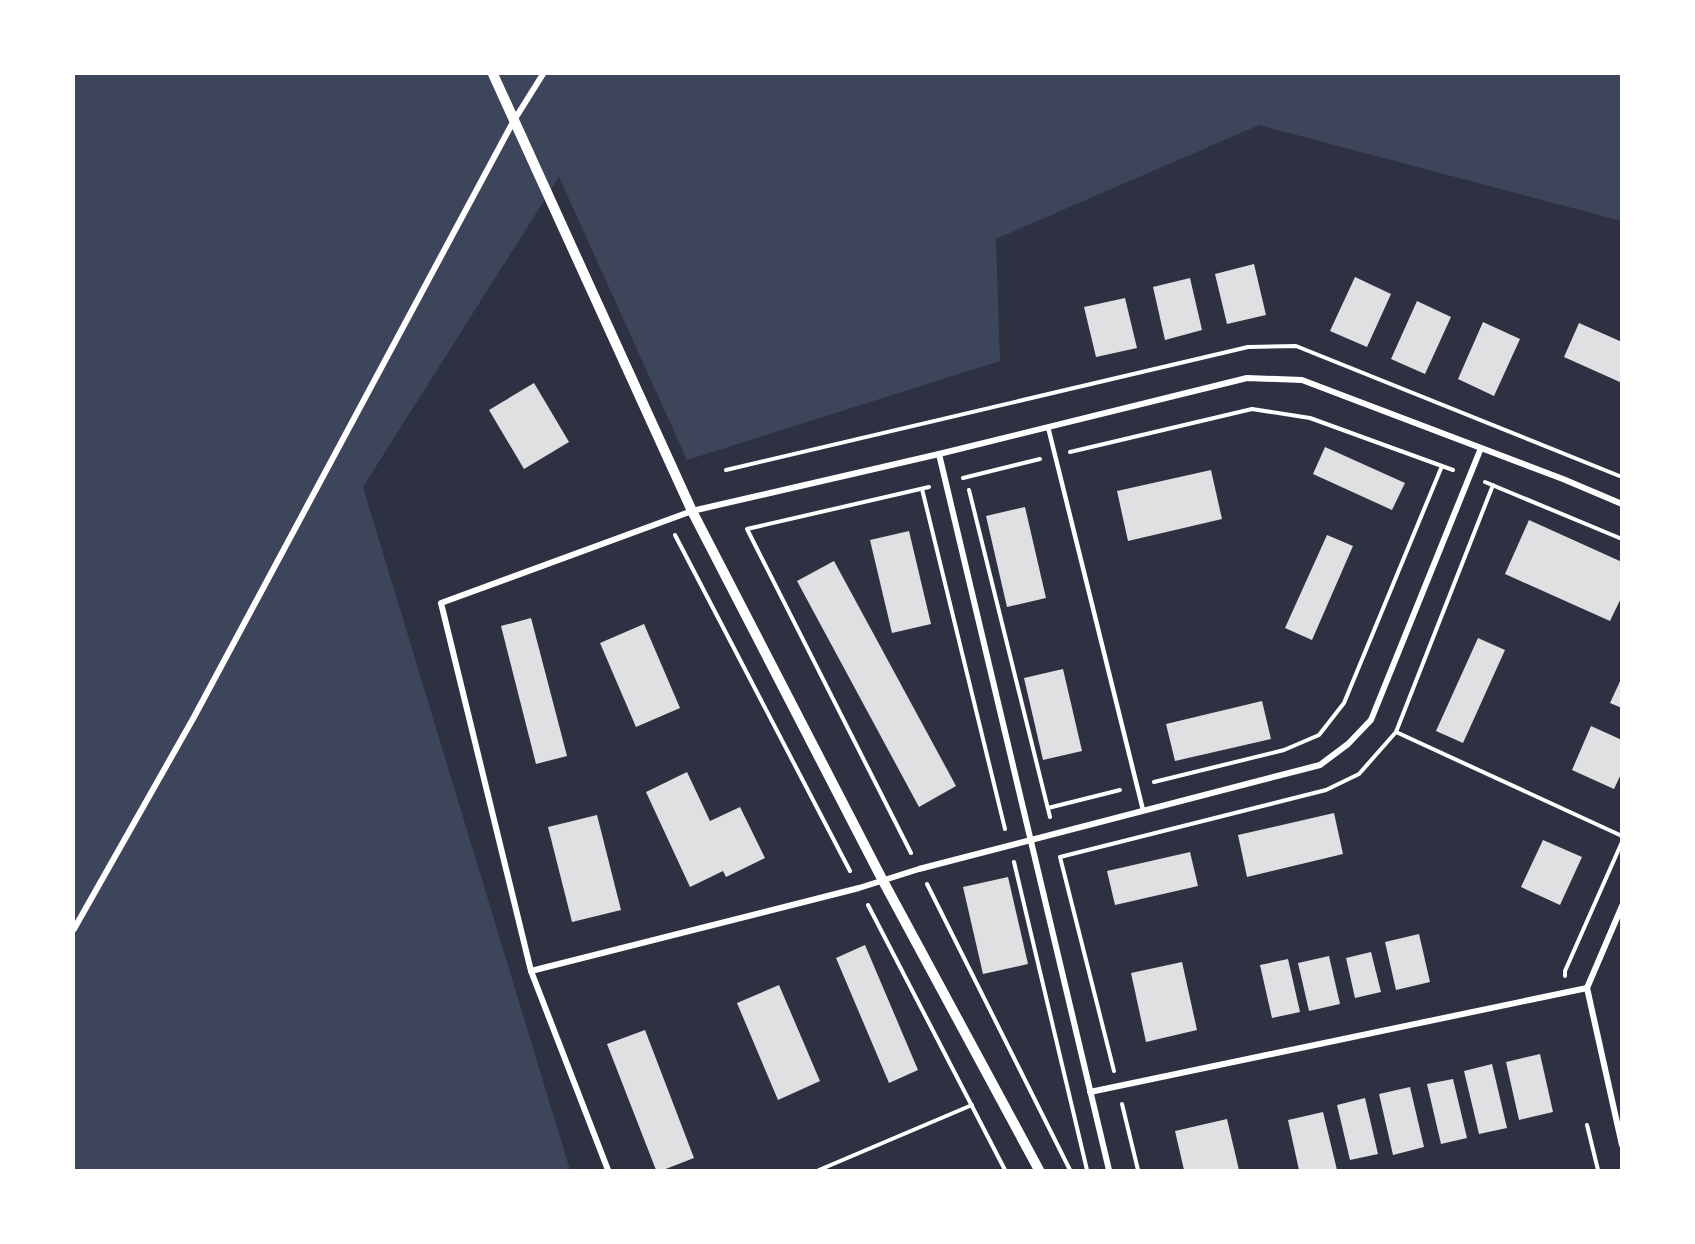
<svg xmlns="http://www.w3.org/2000/svg" width="1695" height="1244" font-family="'Sofia Sans Condensed',sans-serif">
<rect width="100%" height="100%" fill="#2d3142"/>
<polygon fill="#3c4559" points="74,74 1621,74 1621,221 1259,125 996,239 1000,361 687,460 559,177 363,487 570,1170 74,1170"/>
<g fill="#e0e0e3">
<polygon points="1254,264 1266,315 1227,324 1215,274"/>
<polygon points="1355,277 1391,294 1367,347 1330,331"/>
<polygon points="1190,278 1202,330 1165,340 1153,287"/>
<polygon points="1125,298 1137,348 1096,357 1084,307"/>
<polygon points="1417,301 1451,317 1425,374 1391,359"/>
<polygon points="1483,322 1520,339 1494,396 1458,379"/>
<polygon points="1579,323 1622,342 1622,383 1564,357"/>
<polygon points="534,383 569,442 524,469 489,410"/>
<polygon points="1325,447 1405,483 1392,510 1313,474"/>
<polygon points="1211,470 1222,519 1128,541 1117,491"/>
<polygon points="1025,507 1046,598 1007,607 986,516"/>
<polygon points="1529,520 1622,562 1622,596 1610,621 1505,574"/>
<polygon points="909,531 931,624 892,633 870,540"/>
<polygon points="1327,535 1353,546 1312,640 1285,628"/>
<polygon points="834,561 956,786 919,807 797,581"/>
<polygon points="531,618 567,756 536,764 501,626"/>
<polygon points="644,624 680,708 636,727 600,643"/>
<polygon points="1478,638 1505,650 1463,743 1436,731"/>
<polygon points="1063,669 1082,751 1043,760 1024,678"/>
<polygon points="1622,677 1622,708 1610,703"/>
<polygon points="1262,701 1271,739 1175,761 1166,724"/>
<polygon points="1591,726 1622,740 1622,772 1614,789 1572,770"/>
<polygon points="687,772 710,821 740,807 765,858 726,877 723,871 690,887 646,792"/>
<polygon points="1334,813 1343,854 1247,877 1238,835"/>
<polygon points="597,815 621,910 572,922 548,827"/>
<polygon points="1543,840 1582,857 1560,905 1521,887"/>
<polygon points="1190,852 1198,886 1115,905 1107,871"/>
<polygon points="1008,877 1028,964 983,974 963,887"/>
<polygon points="1419,934 1430,982 1396,990 1385,942"/>
<polygon points="865,945 918,1070 889,1083 836,958"/>
<polygon points="1371,952 1381,992 1355,998 1346,958"/>
<polygon points="1329,956 1340,1004 1309,1011 1298,963"/>
<polygon points="1288,959 1300,1012 1272,1018 1260,965"/>
<polygon points="1182,962 1197,1030 1146,1042 1131,973"/>
<polygon points="779,985 820,1081 778,1100 737,1003"/>
<polygon points="645,1030 694,1158 663,1170 656,1170 607,1044"/>
<polygon points="1540,1054 1553,1112 1519,1120 1506,1062"/>
<polygon points="1492,1064 1507,1128 1479,1134 1464,1071"/>
<polygon points="1453,1079 1467,1138 1441,1144 1427,1084"/>
<polygon points="1410,1087 1424,1147 1393,1155 1379,1094"/>
<polygon points="1365,1098 1378,1154 1350,1160 1337,1105"/>
<polygon points="1323,1112 1337,1170 1299,1170 1288,1120"/>
<polygon points="1227,1119 1239,1170 1184,1170 1175,1131"/>
</g>
<g fill="none" stroke-linecap="round" stroke-linejoin="round">
<g stroke="#fff" stroke-width="4">
<polyline points="1070,452 1252,409 1310,418 1453,470"/>
<polyline points="726,470 1248,347 1296,346 1622,477"/>
<polyline points="963,478 1040,459"/>
<polyline points="1485,482 1622,539"/>
<polyline points="922,489 1005,829"/>
<polyline points="969,490 1050,817"/>
<polyline points="675,535 850,871"/>
<polyline points="1396,732 1622,836"/>
<polyline points="1154,782 1284,750 1319,735 1344,703 1442,466"/>
<polyline points="1048,808 1120,790"/>
<polyline points="911,853 747,529 929,487"/>
<polyline points="1014,862 1087,1170"/>
<polyline points="927,884 1070,1170"/>
<polyline points="868,905 1005,1170"/>
<polyline points="1565,976 1565,971 1622,842"/>
<polyline points="1114,1071 1060,857 1326,790 1359,774 1396,732 1493,485"/>
<polyline points="1122,1104 1138,1170"/>
<polyline points="1587,1125 1598,1170"/>
<polyline points="819,1170 972,1105"/>
</g>
<polyline stroke="#fff" stroke-width="4.5" points="1048,427 1143,810"/>
<g stroke="#fff" stroke-width="6">
<polyline points="939,454 1109,1170"/>
<polyline points="1622,906 1587,988 1622,1145"/>
<polyline points="74,929 194,717 513,122 543,74"/>
<polyline points="531,971 859,888 919,869 1320,765 1348,744 1371,720 1481,448"/>
<polyline points="1090,1092 1587,988"/>
<polyline points="608,1170 531,971 441,603 692,511 939,454 1247,378 1302,380 1563,479 1622,504"/>
</g>
<polyline stroke="#fff" stroke-width="10" points="493,74 692,511 882,879 1039,1170"/>
</g>
<rect width="1695" height="1244" fill="none" stroke="#ffffff" stroke-width="150"/>
</svg>
